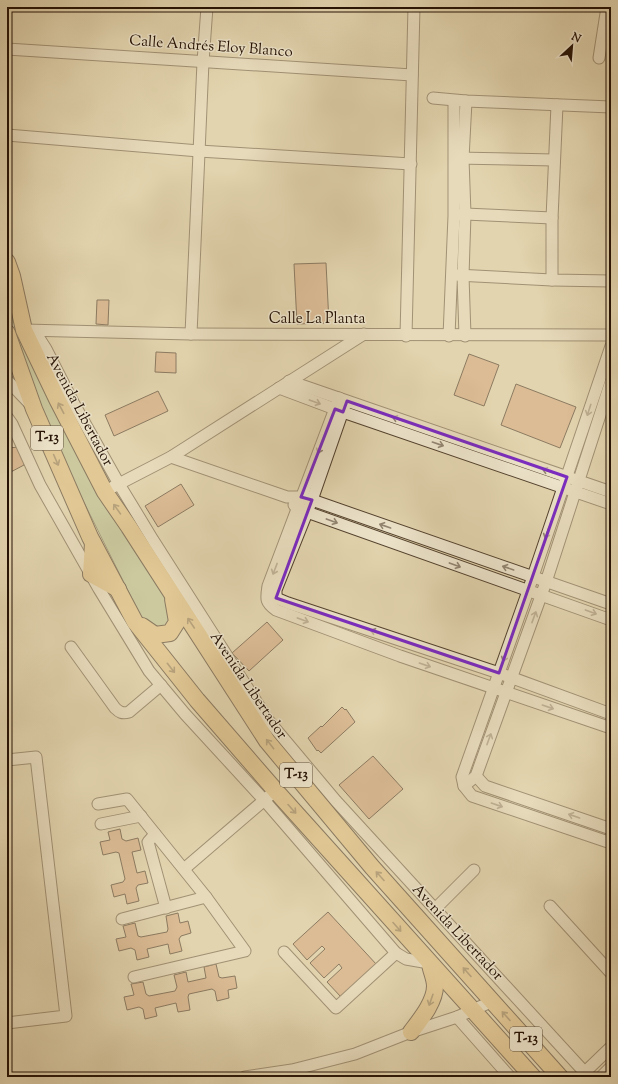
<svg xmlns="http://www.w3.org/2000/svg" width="618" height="1084" font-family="'Sorts Mill Goudy',serif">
<rect width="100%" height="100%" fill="#e2d4ae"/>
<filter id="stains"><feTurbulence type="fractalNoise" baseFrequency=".005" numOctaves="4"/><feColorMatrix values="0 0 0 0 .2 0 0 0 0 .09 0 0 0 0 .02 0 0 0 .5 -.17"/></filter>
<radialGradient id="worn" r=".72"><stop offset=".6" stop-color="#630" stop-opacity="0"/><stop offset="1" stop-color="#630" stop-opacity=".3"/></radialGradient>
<polygon fill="#b1bd8c" stroke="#6a6748" points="7,277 30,352 175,615 175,635 146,627 60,454 7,316"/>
<g fill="#d39f75" stroke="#241104">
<polygon points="326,263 329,323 297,324 294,264"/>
<polygon points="97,300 109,300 108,325 96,324"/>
<polygon points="156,352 176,353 176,373 155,372"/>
<polygon points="469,354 499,365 484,406 454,395"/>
<polygon points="516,384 576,407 560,448 501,425"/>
<polygon points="158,391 168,411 114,436 105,415"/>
<polygon points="20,447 24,465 7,474 7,448"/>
<polygon points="181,484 194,505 158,527 145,506"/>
<polygon points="267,622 283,640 249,671 232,653"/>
<polygon points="342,707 345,710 346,709 355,722 321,753 318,750 317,751 308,738 321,726 322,727"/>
<polygon points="373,756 403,789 369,819 339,785"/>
<polygon points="120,829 122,839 126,841 138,838 141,850 132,852 137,873 145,871 148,883 138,885 136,888 139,901 127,904 125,894 114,897 111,885 123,882 125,879 119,853 116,852 103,855 100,842 110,840 108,832"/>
<polygon points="328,912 377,965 341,997 327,982 342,968 339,964 324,978 310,963 325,949 322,946 307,960 293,944"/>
<polygon points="178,913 180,923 188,921 191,933 181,936 179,939 182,951 170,954 168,944 147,949 149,957 137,960 135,950 131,948 119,951 116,939 126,937 123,926 135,923 138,936 141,937 167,932 168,929 166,916"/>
<polygon points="216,964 219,977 222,978 235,976 237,988 228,990 229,998 217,1001 215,991 212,989 189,994 188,997 190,1010 178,1012 176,1003 155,1008 157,1016 145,1019 143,1009 139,1007 127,1010 124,997 134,995 131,984 143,982 146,994 149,996 175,991 177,987 174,975 186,972 188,982 206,978 204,967"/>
</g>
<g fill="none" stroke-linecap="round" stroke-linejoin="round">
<g stroke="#54422e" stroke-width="13">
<g id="minor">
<polyline points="7,49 412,75"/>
<polyline points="599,58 607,7"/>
<polyline points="433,98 466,101 611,107"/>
<polyline points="7,135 199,151 411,164"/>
<polyline points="456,158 554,160"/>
<polyline points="458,215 465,214 552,218"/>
<polyline points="456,275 552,280 611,281"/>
<polyline points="552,280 552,218 557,105"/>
<polyline points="24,330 39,338 46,349 74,404 119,484 153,540 268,720 336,801 589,1077"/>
<polyline points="24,330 191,334 611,335"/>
<polyline points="191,334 203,62 207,7"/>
<polyline points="406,336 414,7"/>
<polyline points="449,336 454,216 454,101"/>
<polyline points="465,336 463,276 465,214 463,159 466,101"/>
<polyline points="611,346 528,591 462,777 464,786 472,796 611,843"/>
<polyline points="7,380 30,404"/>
<polyline points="289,381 611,492"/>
<polyline points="279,388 343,412 611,504"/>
<path d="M339,398L268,586C266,599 265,602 276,610L400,656L611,728"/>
<polyline points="7,417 12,424 40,485 99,589 149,671 185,714 264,800 396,953 406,959 429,963"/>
<polyline points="171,457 287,497 301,497 312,500 611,604"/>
<polyline points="113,487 171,457 364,334"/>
<polyline points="294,505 298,509 307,512 611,620"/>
<polyline points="276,598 288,603 499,673 611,714"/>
<polyline points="270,602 276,598 276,590 312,500 345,405"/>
<path d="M71,647L115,708C119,712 122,714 129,712L161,685"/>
<polyline points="7,760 36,757 66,1016 7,1023"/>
<polyline points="476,776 485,786 611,829"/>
<polyline points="464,786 476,776 546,582 611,381"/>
<polyline points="98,804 127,799 206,897 245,951 134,977"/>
<polyline points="101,824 141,816"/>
<polyline points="155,834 148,842 166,908"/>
<polyline points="184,869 269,796"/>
<polyline points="550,906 611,973"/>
<polyline points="435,909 474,870"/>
<polyline points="122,919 206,897"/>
<polyline points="284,952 336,1008 396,953"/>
<polyline points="457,1017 510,1077"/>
<polyline points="585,1072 611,1047"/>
<polyline points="245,1077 292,1070 355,1054 411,1032 457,1017 493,1001"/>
<polyline points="601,1077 611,1067"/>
</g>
</g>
<g stroke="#241104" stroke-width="18">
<g id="highway">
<polyline points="7,262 12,276 24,330 57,399 105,492 129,527 267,741 372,867 560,1077"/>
<polyline points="7,333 34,409 90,537 135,622 197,700 275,790 533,1077"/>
<polyline points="93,543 91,574 118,589"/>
<polyline points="142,626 155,635 170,633 177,622 173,599"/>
<path d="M411,1032C420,1020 435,1002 435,986C435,979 431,971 430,964"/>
</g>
</g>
<use href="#minor" stroke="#ece3ca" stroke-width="11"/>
<use href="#highway" stroke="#e1ba77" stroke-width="16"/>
</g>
<defs><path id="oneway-shaft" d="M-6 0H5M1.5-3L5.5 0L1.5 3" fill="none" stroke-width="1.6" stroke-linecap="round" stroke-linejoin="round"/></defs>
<g stroke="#928471">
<use href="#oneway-shaft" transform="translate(315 402) rotate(20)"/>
<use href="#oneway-shaft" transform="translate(589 410) rotate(108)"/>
<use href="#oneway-shaft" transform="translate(398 419) rotate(-161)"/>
<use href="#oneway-shaft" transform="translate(438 444) rotate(19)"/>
<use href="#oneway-shaft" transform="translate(320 448) rotate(111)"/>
<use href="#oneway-shaft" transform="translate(548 471) rotate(-161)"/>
<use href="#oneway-shaft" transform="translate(332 521) rotate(20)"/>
<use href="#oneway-shaft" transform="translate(385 526) rotate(-161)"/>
<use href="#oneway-shaft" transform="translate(547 533) rotate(109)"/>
<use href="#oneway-shaft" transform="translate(455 565) rotate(20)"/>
<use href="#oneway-shaft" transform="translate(508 568) rotate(-161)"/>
<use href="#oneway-shaft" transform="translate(275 569) rotate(111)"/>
<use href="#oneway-shaft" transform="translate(591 612) rotate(20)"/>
<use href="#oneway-shaft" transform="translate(534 617) rotate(-70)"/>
<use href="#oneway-shaft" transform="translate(303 620) rotate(20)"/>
<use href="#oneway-shaft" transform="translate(376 632) rotate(-161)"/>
<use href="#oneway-shaft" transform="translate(505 656) rotate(109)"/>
<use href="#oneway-shaft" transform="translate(425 665) rotate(19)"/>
<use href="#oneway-shaft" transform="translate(548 707) rotate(19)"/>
<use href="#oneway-shaft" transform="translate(489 739) rotate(-70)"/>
<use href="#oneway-shaft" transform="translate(497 805) rotate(19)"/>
<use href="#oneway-shaft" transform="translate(574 816) rotate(-161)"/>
</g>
<g stroke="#82663e">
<use href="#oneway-shaft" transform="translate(61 408) rotate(-118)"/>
<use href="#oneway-shaft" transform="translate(56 460) rotate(66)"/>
<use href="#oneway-shaft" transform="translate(117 509) rotate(-125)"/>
<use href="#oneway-shaft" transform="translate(191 623) rotate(-124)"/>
<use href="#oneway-shaft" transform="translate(171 668) rotate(52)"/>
<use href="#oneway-shaft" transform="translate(270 744) rotate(-128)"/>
<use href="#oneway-shaft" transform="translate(292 809) rotate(48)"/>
<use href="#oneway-shaft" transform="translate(380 876) rotate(-132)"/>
<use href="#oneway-shaft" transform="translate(397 927) rotate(48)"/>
<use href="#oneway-shaft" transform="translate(467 972) rotate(-132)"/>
<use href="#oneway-shaft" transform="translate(431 1000) rotate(109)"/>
<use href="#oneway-shaft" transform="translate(506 1016) rotate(-132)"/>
</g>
<path d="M0 0H618V1084H0ZM347,401L567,477L499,673L276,598L312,500L301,497L335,409L343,412Z" fill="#e2d4ae" fill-opacity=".55" fill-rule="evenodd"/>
<path fill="none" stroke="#7b2cbf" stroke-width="3" stroke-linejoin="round" d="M347,401L567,477L499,673L276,598L312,500L301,497L335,409L343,412Z"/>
<g text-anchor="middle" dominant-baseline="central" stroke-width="3" stroke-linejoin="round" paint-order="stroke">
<g fill="#ece3ca" stroke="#60503f" stroke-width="1">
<rect x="31" y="426" width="32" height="24" rx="3"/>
<rect x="280" y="763" width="32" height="24" rx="3"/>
<rect x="510" y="1027" width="32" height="24" rx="3"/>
</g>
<g font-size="14" font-weight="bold" fill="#241104">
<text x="47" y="438">T-13</text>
<text x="296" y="775">T-13</text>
<text x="526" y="1039">T-13</text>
</g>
<g font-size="15" fill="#241104" stroke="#ece3ca">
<text transform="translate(211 47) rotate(4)">Calle Andrés Eloy Blanco</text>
<text x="317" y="319">Calle La Planta</text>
<text transform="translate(79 410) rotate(62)">Avenida Libertador</text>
<text transform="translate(248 686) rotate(56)">Avenida Libertador</text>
<text transform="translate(457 933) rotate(47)">Avenida Libertador</text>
</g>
</g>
<rect width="618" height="1084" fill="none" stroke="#e2d4ae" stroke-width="24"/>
<rect x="8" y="8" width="602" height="1068" fill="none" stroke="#241104" stroke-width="2"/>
<rect x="12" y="12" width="594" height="1060" fill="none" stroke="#241104"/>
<g transform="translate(572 46) rotate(26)" stroke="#ece3ca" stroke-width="3" paint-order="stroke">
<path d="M0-3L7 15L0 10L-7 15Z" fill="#241104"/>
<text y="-6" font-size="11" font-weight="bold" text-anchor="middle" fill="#241104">N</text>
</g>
<rect width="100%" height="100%" filter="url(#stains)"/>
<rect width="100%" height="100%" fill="url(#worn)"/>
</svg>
